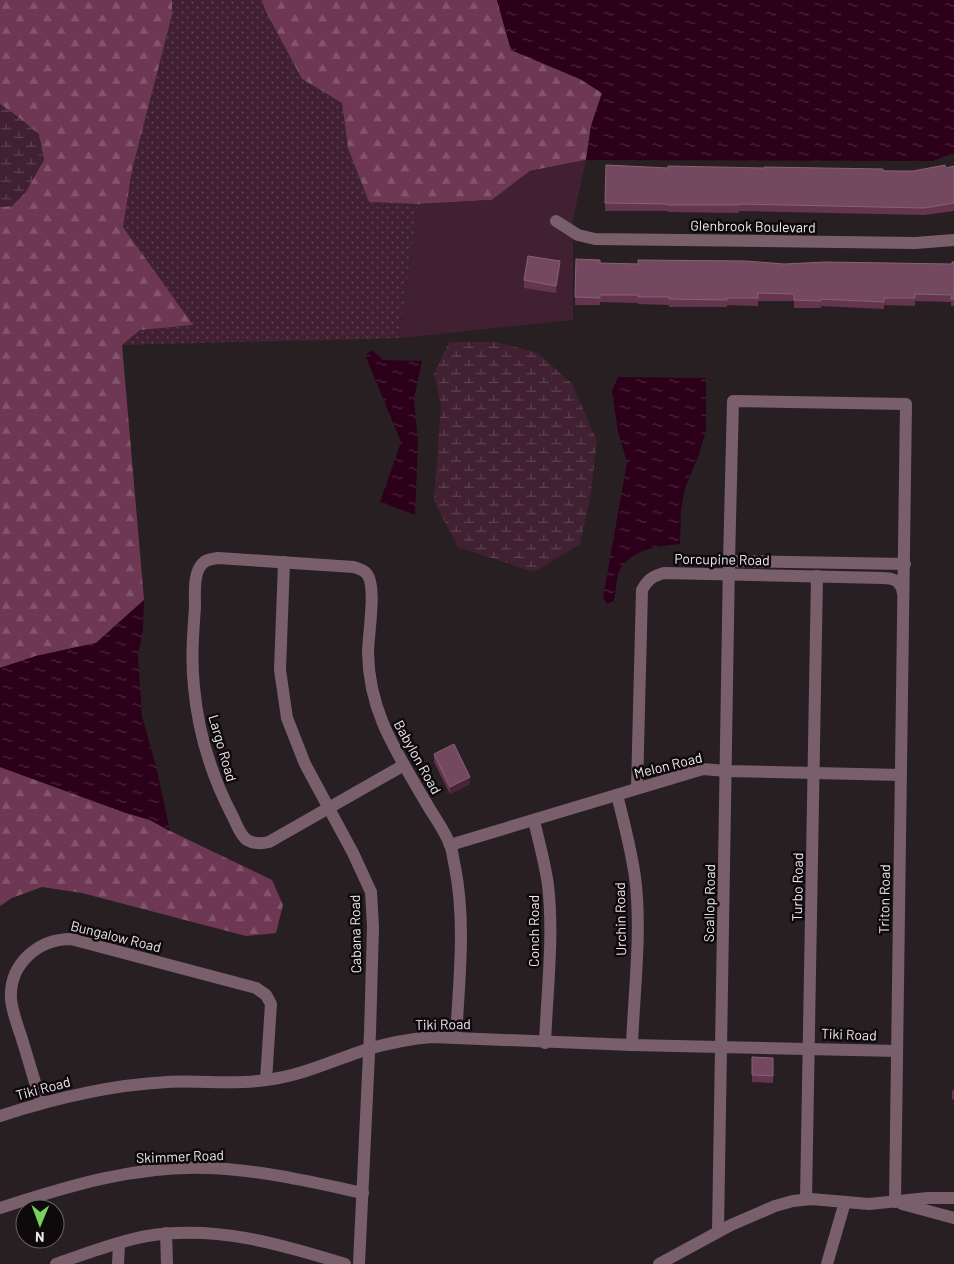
<svg xmlns="http://www.w3.org/2000/svg" width="954" height="1264" font-family="Barlow,sans-serif">
<defs>
<pattern id="grass-dots" width="8" height="8" patternUnits="userSpaceOnUse" patternTransform="scale(1.25)"><rect width="8" height="8" fill="#412131"/><path d="M2 2h.1M6 6h.1" fill="none" stroke="#5d414f" stroke-width="1.8" stroke-linecap="round"/></pattern>
<pattern id="forest-firs" width="22" height="20" patternUnits="userSpaceOnUse" patternTransform="scale(1.25)"><rect width="22" height="20" fill="#6e3854"/><path d="M5 1l3.5 6h-7zM16 11l3.5 6h-7z" fill="#83556d"/></pattern>
<pattern id="wetland-marsh" width="20" height="14" patternUnits="userSpaceOnUse" patternTransform="scale(1.25)"><rect width="20" height="14" fill="#412131"/><path d="M1 5h8M5 5V1M11 12h8M15 12V8" fill="none" stroke="#5d414f"/></pattern>
<pattern id="water-ripples" width="26" height="14" patternUnits="userSpaceOnUse" patternTransform="scale(1.25)"><rect width="26" height="14" fill="#2c001a"/><path d="M2 4q2-2 4 0t4 0M15 11q2-2 4 0t4 0" fill="none" stroke="#4b253b"/></pattern>
</defs>
<rect width="100%" height="100%" fill="#281f23"/>
<polygon fill="url(#grass-dots)" points="172,0 262,0 265,11 302,79 342,103 348,148 369,202 418,204 399,338 122,345 140,330 193,325 123,227 132,170 172,15"/>
<g fill="url(#forest-firs)">
<polygon points="0,0 172,0 172,15 132,170 123,227 193,325 140,330 122,345 144,600 96,643 36,656 0,668 0,207 12,206 44,160 38,134 18,117 0,104"/>
<polygon points="262,0 497,0 511,50 580,79 602,93 591,126 586,160 530,171 492,200 418,204 369,202 348,148 342,103 302,79 265,10"/>
<polygon points="0,767 126,813 150,820 170,831 272,880 283,905 276,933 246,936 82,893 42,887 12,898 0,906"/>
</g>
<g fill="url(#wetland-marsh)">
<polygon points="0,104 18,117 39,134 44,160 26,192 12,206 0,207"/>
<polygon points="449,342 495,342 538,353 572,384 597,441 590,499 580,544 534,572 458,547 434,501 441,405 434,374"/>
</g>
<polygon fill="#412131" points="586,160 573,219 573,320 399,338 418,204 492,200 530,171"/>
<g fill="url(#water-ripples)">
<polygon points="497,0 954,0 954,153 933,161 586,160 591,126 602,93 580,79 511,50"/>
<polygon points="372,350 383,360 422,361 414,398 418,443 415,515 380,502 401,442 365,355"/>
<path d="M618,377L706,378V431L698,457L685,488L681,510L680,544C660,546 631,549 620,570C616,578 616,592 614,601L607,604L603,598L627,462L618,432L612,391Z"/>
<polygon points="144,600 143,630 138,655 142,716 156,766 170,831 150,820 126,813 0,767 0,668 36,656 96,643"/>
</g>
<g fill="none" stroke-linecap="round" stroke-linejoin="round">
<g stroke="#795f6b" stroke-width="12">
<polyline points="556,221 578,235 595,239 915,243 954,240"/>
<polyline points="729,561 905,564"/>
<polyline points="284,562 280,670 287,718 305,764 353,853 371,892 373,927 370,1033 359,1264"/>
<path d="M404,765L269,842C261,844 254,844 247,840C240,835 237,825 233,817C212,777 198,732 194,687C191,660 193,634 195,607C195,594 193,572 203,563C207,559 213,559 218,558L354,567C359,569 364,570 367,574C377,587 368,635 368,653C369,714 398,754 428,806C435,818 445,831 450,845C453,852 453,860 455,867C466,923 459,981 456,1037"/>
<path d="M637,788L642,590C648,579 653,576 664,573L883,578C894,578 901,581 903,593"/>
<path d="M617,795C624,822 631,849 635,877C642,930 634,991 632,1045"/>
<path d="M534,821C539,842 545,863 548,885C554,936 547,991 545,1043"/>
<polyline points="450,845 703,769 726,771 901,775"/>
<path d="M41,1102C34,1080 28,1058 21,1036C17,1024 12,1011 11,999C9,964 38,939 71,939L256,988L266,995L271,1004L266,1080"/>
<path d="M0,1116C55,1098 110,1085 167,1082C200,1080 234,1085 266,1080C302,1076 334,1060 368,1049C389,1043 410,1039 431,1037L632,1045L897,1051"/>
<polyline points="806,1199 817,576"/>
<polyline points="902,1204 954,1218"/>
<path d="M0,1208C68,1186 136,1165 209,1168C261,1170 312,1182 363,1193"/>
<polyline points="718,1231 729,561 733,401 906,404 895,1202"/>
<polyline points="166,1233 167,1264"/>
<path d="M56,1264C85,1254 118,1241 147,1236C216,1225 281,1244 345,1264"/>
<polyline points="118,1264 119,1244"/>
<polyline points="659,1264 731,1225 775,1206 793,1201 811,1199 869,1204 928,1198 954,1198"/>
<polyline points="827,1264 845,1202"/>
</g>
</g>
<g fill="#65354f">
<polygon points="606,165 668,168 764,168 913,171 946,168 954,166 954,211 924,215 739,211 739,213 668,212 668,211 605,211"/>
<polygon points="576,259 600,263 638,264 952,264 954,262 954,306 951,306 951,302 915,301 915,306 884,305 884,309 821,306 821,308 794,308 794,301 758,301 758,306 727,305 727,307 669,307 669,305 638,304 638,303 600,302 600,305 575,305"/>
<polygon points="560,269 556,293 524,288 524,280"/>
<polygon points="434,754 470,784 450,794 434,762"/>
<polygon points="752,1057 773,1058 773,1083 752,1082"/>
<polygon points="954,1089 954,1100 952,1099 952,1091"/>
</g>
<g fill="#472436">
<polygon points="560,261 560,269 556,293 556,286"/>
<polygon points="470,777 470,784 450,794 450,787"/>
</g>
<g fill="#74485f" stroke="#876175">
<polygon points="606,165 668,168 668,166 764,168 764,167 883,169 883,171 913,171 945,165 946,168 954,166 954,203 924,208 739,204 739,205 668,205 668,204 605,203"/>
<polygon points="528,256 560,261 556,286 524,280"/>
<polygon points="576,259 600,260 600,263 638,264 638,260 746,261 784,264 826,262 952,264 952,262 954,262 954,299 951,299 952,295 915,294 915,298 884,298 884,302 821,299 821,301 794,300 794,294 758,293 758,298 727,298 727,300 669,299 669,297 638,297 638,295 600,295 600,298 575,297"/>
<polygon points="454,744 470,777 450,787 434,754"/>
<polygon points="752,1057 773,1058 773,1076 752,1075"/>
</g>
<g text-anchor="middle" dominant-baseline="central" stroke-width="5" stroke-linejoin="round" paint-order="stroke">
<g font-size="14" fill="#eee8ea" stroke="#0e0a0c">
<text transform="translate(753 226) rotate(1)">Glenbrook Boulevard</text>
<text transform="translate(722 559) rotate(1)">Porcupine Road</text>
<text transform="translate(223 748) rotate(74)">Largo Road</text>
<text transform="translate(418 757) rotate(61)">Babylon Road</text>
<text transform="translate(668 765) rotate(-14)">Melon Road</text>
<text transform="translate(797 887) rotate(-89)">Turbo Road</text>
<text transform="translate(884 899) rotate(-89)">Triton Road</text>
<text transform="translate(709 903) rotate(-89)">Scallop Road</text>
<text transform="translate(620 919) rotate(-91)">Urchin Road</text>
<text transform="translate(533 931) rotate(-90)">Conch Road</text>
<text transform="translate(355 934) rotate(-91)">Cabana Road</text>
<text transform="translate(116 936) rotate(14)">Bungalow Road</text>
<text transform="translate(443 1024) rotate(-1)">Tiki Road</text>
<text transform="translate(849 1034) rotate(2)">Tiki Road</text>
<text transform="translate(43 1088) rotate(-15)">Tiki Road</text>
<text transform="translate(180 1156) rotate(-2)">Skimmer Road</text>
</g>
</g>
<g transform="translate(40 1224) rotate(181)"><circle r="24" fill="#0e0a0c" stroke="#686365"/>
<path d="M0-4L9 19L0 12L-9 19Z" fill="#76d25a"/>
<text y="-8" font-size="14" font-weight="bold" text-anchor="middle" fill="#eee8ea">N</text>
</g>
</svg>
